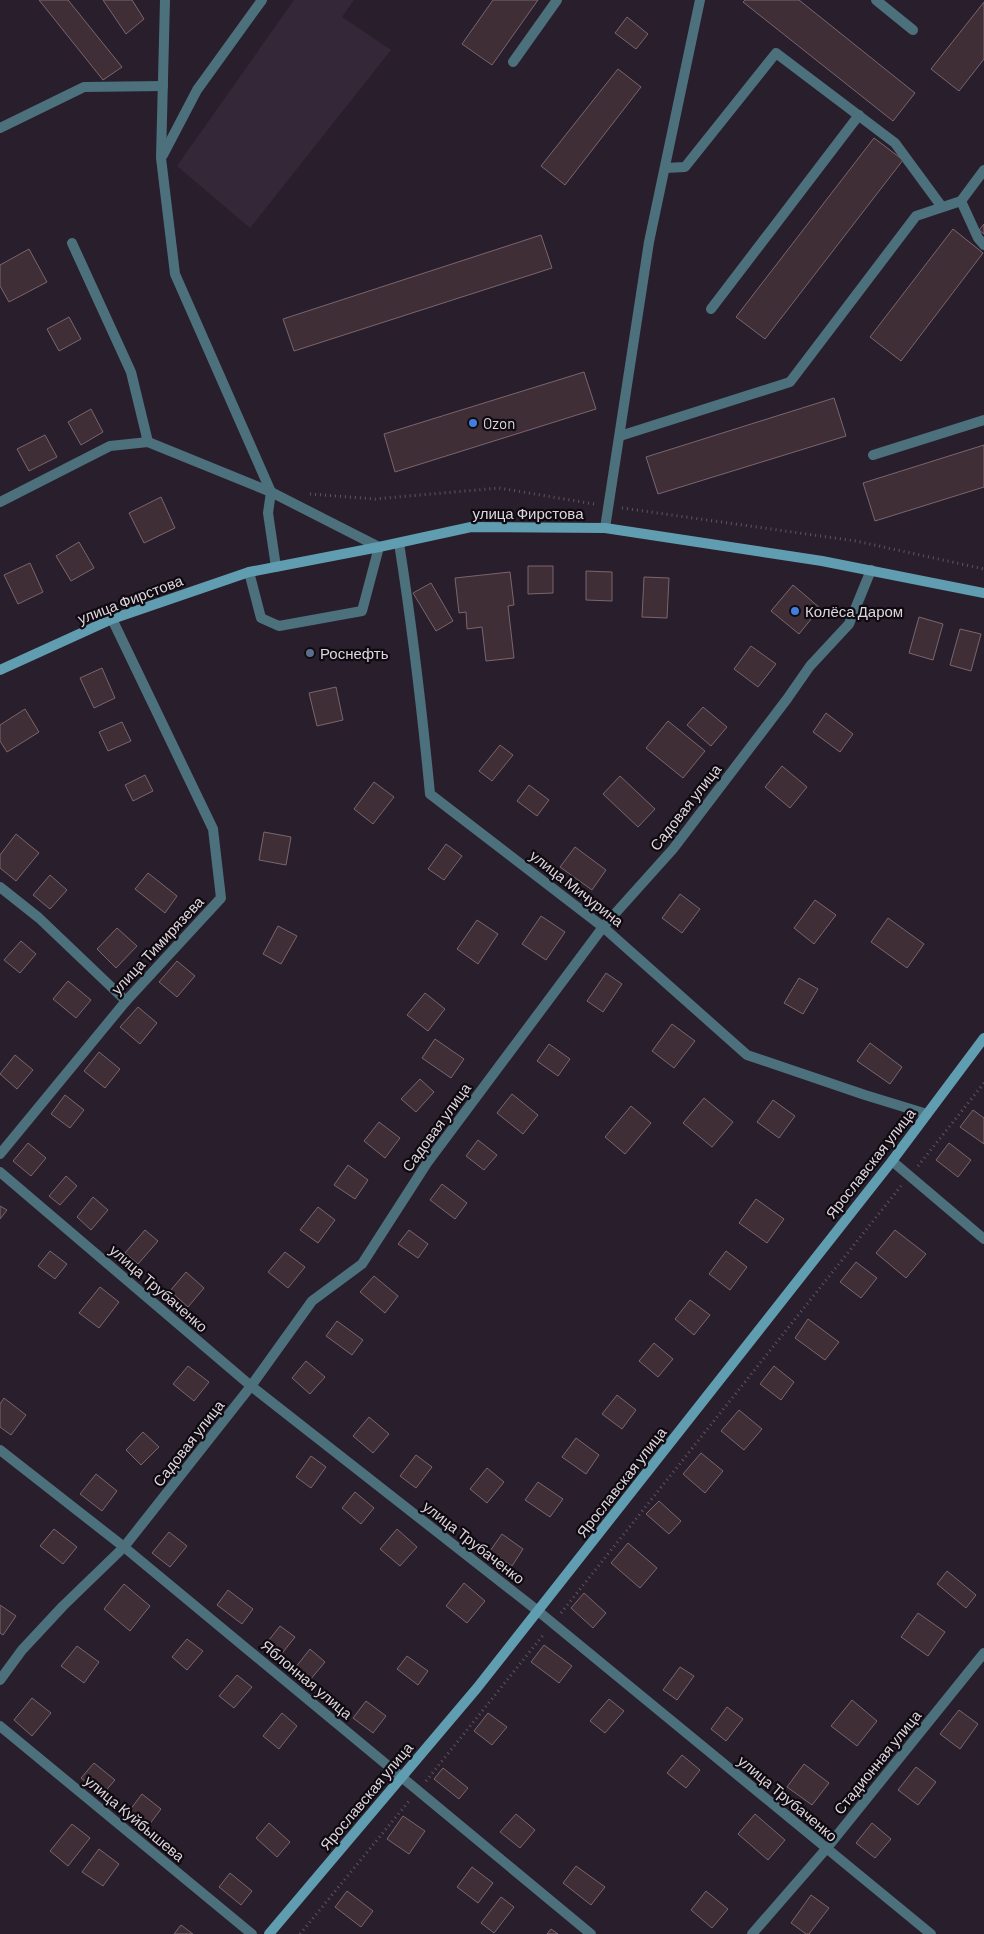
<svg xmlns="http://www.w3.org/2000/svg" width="984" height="1934" font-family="Barlow,sans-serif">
<rect width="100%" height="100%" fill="#291f2c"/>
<polygon fill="#342738" points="294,0 354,0 342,17 391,50 250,228 177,166"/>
<g fill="#402e36" stroke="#7a656e">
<polygon points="39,0 68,0 122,67 103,80"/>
<polygon points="103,0 132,0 144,19 126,34"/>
<polygon points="493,0 538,0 492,65 462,44"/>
<polygon points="745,0 799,0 915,93 893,121 743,2"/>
<polygon points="984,2 984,59 959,91 931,69"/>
<polygon points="627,17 648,34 636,49 615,33"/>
<polygon points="618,69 641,87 565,185 541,166"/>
<polygon points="874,138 903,160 765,339 736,317"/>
<polygon points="984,224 984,234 979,230"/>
<polygon points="953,229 983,253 901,361 870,337"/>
<polygon points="541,235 552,268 294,351 283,319"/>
<polygon points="29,249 47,282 9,302 0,286 0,265"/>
<polygon points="69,317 81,339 59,351 47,329"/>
<polygon points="584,372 596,409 395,472 384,434"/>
<polygon points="834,398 846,436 658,494 646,457"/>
<polygon points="91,409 103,432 81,445 68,422"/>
<polygon points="45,435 57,457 29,471 17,449"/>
<polygon points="984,445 984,487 875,521 863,483"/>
<polygon points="161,497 175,528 144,543 129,513"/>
<polygon points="79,542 94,568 71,581 56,556"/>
<polygon points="30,563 43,592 18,604 4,575"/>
<polygon points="528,566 553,566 553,593 528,594"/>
<polygon points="586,571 612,572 612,601 586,600"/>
<polygon points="510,572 514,605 508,606 514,658 486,661 482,627 467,629 466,612 459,613 455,578"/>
<polygon points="644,577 669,578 667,618 642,617"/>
<polygon points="431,583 453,621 436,631 413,593"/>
<polygon points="793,585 820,608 799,634 771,611"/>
<polygon points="919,617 943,624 933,660 909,653"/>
<polygon points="960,629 981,634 971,671 950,665"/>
<polygon points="751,646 776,664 758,687 734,669"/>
<polygon points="102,668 115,698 94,708 80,678"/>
<polygon points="336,687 343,720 317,726 309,693"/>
<polygon points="703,707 727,727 711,746 687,725"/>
<polygon points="25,709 39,732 7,752 0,741 0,725"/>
<polygon points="826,713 853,734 840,752 813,732"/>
<polygon points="668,721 705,751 683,778 646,748"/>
<polygon points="122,722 131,741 108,751 99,732"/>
<polygon points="500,745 513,755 492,781 479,771"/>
<polygon points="782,766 807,787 790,808 765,787"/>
<polygon points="145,775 153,791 133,801 125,785"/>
<polygon points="620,776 655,809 638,827 603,794"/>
<polygon points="374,782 394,797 373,824 354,809"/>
<polygon points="529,785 549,800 537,816 517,801"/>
<polygon points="264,832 291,837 286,865 259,860"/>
<polygon points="16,834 39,853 16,881 0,868 0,855"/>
<polygon points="446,844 462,856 444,880 428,869"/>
<polygon points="575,847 606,870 592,890 560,867"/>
<polygon points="148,873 177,896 165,913 135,889"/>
<polygon points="50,875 67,890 50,909 33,895"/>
<polygon points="680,894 700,909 682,933 662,918"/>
<polygon points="815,900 836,915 814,944 794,928"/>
<polygon points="541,916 565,932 546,960 522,944"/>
<polygon points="888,918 924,944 907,968 871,942"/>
<polygon points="477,920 498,934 478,964 457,949"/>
<polygon points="278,926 297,936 281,964 263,954"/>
<polygon points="117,928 137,946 116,968 97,949"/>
<polygon points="21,941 36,954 20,973 4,960"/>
<polygon points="177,961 195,976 177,997 159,982"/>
<polygon points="606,973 622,984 603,1012 587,1001"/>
<polygon points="799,978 818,989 803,1014 784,1003"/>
<polygon points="68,981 91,1000 76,1018 53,999"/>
<polygon points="425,993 445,1009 428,1031 407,1015"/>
<polygon points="138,1007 157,1023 140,1044 120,1027"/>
<polygon points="672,1024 695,1041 674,1068 652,1051"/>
<polygon points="435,1039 464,1059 451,1078 422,1058"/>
<polygon points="870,1043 902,1067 890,1084 857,1061"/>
<polygon points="549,1044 570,1059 558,1076 537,1061"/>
<polygon points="99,1052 120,1069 105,1088 84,1071"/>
<polygon points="15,1055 33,1070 17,1089 0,1074"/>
<polygon points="420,1079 434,1092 416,1112 401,1099"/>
<polygon points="512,1094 538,1115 523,1134 497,1113"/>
<polygon points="65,1095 84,1110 70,1128 51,1114"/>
<polygon points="704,1098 733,1122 712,1147 683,1123"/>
<polygon points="773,1100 795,1116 779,1138 757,1122"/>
<polygon points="631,1106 651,1123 625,1154 605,1137"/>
<polygon points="973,1110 984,1118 984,1144 960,1127"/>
<polygon points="379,1122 400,1138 385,1158 364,1141"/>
<polygon points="478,1140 497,1155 484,1170 466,1156"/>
<polygon points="28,1143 46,1158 31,1176 13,1161"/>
<polygon points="949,1143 971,1160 958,1177 936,1160"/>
<polygon points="348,1165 368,1180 355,1199 334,1185"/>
<polygon points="66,1176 77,1186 60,1205 49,1196"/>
<polygon points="442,1184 467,1203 455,1219 430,1200"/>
<polygon points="93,1197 108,1210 91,1230 77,1217"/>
<polygon points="756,1199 784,1219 767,1243 739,1223"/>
<polygon points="0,1206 7,1210 0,1219"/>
<polygon points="318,1207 335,1220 318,1243 300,1230"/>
<polygon points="145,1230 158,1241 138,1264 125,1253"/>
<polygon points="409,1230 428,1244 418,1258 398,1244"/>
<polygon points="895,1230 926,1254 906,1278 876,1253"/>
<polygon points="50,1251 67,1264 55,1279 38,1266"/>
<polygon points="726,1251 747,1267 730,1290 709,1274"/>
<polygon points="285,1252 305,1267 288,1288 268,1272"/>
<polygon points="856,1262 877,1278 861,1298 840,1282"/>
<polygon points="186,1272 204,1288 188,1307 170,1291"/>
<polygon points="374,1276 398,1296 385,1313 360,1292"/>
<polygon points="100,1287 119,1302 99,1328 79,1313"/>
<polygon points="690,1300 710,1315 694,1335 675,1319"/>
<polygon points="808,1319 839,1342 825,1360 795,1338"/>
<polygon points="337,1321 363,1340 352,1355 326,1336"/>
<polygon points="654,1343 673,1359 658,1377 639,1361"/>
<polygon points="306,1361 325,1377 310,1394 292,1378"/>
<polygon points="188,1366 209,1382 194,1401 173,1384"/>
<polygon points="774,1366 794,1382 781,1400 760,1384"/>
<polygon points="617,1395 636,1410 622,1429 602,1414"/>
<polygon points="4,1398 26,1415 11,1435 0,1427 0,1404"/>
<polygon points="739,1410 762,1429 744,1450 721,1431"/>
<polygon points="369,1417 389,1434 373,1453 353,1436"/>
<polygon points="143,1432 159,1447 141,1465 126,1450"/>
<polygon points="576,1438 599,1455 586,1474 562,1457"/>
<polygon points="701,1453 723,1471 705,1493 683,1474"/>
<polygon points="416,1455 432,1467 416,1488 400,1476"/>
<polygon points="311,1456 326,1467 311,1488 296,1477"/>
<polygon points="487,1468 504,1482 487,1503 470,1489"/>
<polygon points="96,1474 117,1491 102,1511 80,1494"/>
<polygon points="538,1482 563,1499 550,1517 525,1500"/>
<polygon points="355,1492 374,1508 361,1524 342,1508"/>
<polygon points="659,1501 681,1521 669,1534 646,1514"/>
<polygon points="54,1529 77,1547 63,1564 40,1546"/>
<polygon points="397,1529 417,1547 400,1566 380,1549"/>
<polygon points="169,1532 187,1546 170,1567 152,1553"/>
<polygon points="502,1534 523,1549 512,1566 490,1551"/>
<polygon points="628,1543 657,1568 640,1588 611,1563"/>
<polygon points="947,1571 976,1595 966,1608 937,1584"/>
<polygon points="464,1583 485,1601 467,1623 446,1606"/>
<polygon points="124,1584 150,1606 130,1631 104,1609"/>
<polygon points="228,1590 253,1609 242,1624 217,1605"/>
<polygon points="584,1593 606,1613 593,1628 571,1608"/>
<polygon points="0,1605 16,1616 3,1635 0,1633"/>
<polygon points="918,1613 945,1632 928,1656 901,1637"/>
<polygon points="280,1626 295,1637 280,1656 265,1645"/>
<polygon points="187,1639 203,1651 187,1670 172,1657"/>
<polygon points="544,1645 572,1666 559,1683 531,1662"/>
<polygon points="77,1646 99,1662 84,1683 61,1666"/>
<polygon points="310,1649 325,1662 310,1680 295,1668"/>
<polygon points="407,1656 428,1671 418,1685 397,1669"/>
<polygon points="680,1667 694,1676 677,1700 663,1690"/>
<polygon points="237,1675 252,1687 234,1708 219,1696"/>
<polygon points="32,1698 51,1713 32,1736 14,1720"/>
<polygon points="609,1699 624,1711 605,1733 590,1721"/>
<polygon points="852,1700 877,1721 857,1746 831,1726"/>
<polygon points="366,1701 386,1716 373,1733 353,1718"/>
<polygon points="727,1707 743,1719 726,1741 711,1729"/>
<polygon points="959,1710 978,1724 960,1749 940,1734"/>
<polygon points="282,1713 297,1726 279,1749 263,1736"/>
<polygon points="488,1713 507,1727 492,1745 474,1731"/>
<polygon points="682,1755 700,1770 686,1788 667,1773"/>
<polygon points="94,1763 115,1780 102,1795 81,1778"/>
<polygon points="804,1764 829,1783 812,1805 787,1787"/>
<polygon points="916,1767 936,1782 918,1805 898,1790"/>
<polygon points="443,1768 468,1788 459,1799 434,1779"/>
<polygon points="142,1794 161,1809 146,1829 127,1814"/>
<polygon points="516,1814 535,1830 520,1848 500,1832"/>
<polygon points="755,1814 785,1840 768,1860 738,1834"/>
<polygon points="403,1816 425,1831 409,1854 387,1839"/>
<polygon points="269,1823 290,1842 277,1857 256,1838"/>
<polygon points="872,1823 891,1839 875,1858 856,1843"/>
<polygon points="72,1824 90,1838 68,1866 50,1851"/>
<polygon points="99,1849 119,1864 103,1886 82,1872"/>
<polygon points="576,1866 605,1887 591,1905 563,1883"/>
<polygon points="472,1867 493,1883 478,1903 457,1887"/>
<polygon points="230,1873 252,1891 241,1905 219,1887"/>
<polygon points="347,1891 373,1911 361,1927 335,1907"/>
<polygon points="706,1891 728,1909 712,1928 691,1910"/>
<polygon points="811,1895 829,1908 809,1934 806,1934 791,1923"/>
<polygon points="501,1897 514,1907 494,1933 481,1923"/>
<polygon points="181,1925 193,1934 174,1934"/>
<polygon points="551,1929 558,1934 547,1934"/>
</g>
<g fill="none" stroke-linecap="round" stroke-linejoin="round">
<g stroke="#5f5662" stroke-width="3" stroke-dasharray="1 4" stroke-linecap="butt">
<polyline points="310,494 375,499 499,488 594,504"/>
<polyline points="622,508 856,541 984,569"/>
<polyline points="918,1166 984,1083"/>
<polyline points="561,1613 901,1186"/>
<polyline points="426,1781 544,1634"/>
<polyline points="300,1934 409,1801"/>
</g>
<g stroke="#4c717d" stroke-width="10">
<polyline points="876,0 913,30"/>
<polyline points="513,62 557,0"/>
<polyline points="0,128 84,87 163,86"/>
<polyline points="665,168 685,167 776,53 895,143 942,207"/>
<polyline points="961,201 978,238 984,245"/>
<polyline points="711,309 859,115"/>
<polyline points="620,436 790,382 916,216 961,201 984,170"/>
<polyline points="873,455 984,420"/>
<polyline points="605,528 649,242 700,0"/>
<polyline points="249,572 261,618 279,626 362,611 379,547"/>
</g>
<g stroke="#4c717d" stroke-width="10">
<polyline points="165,0 161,158 175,274 271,492 268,513 276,567"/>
<polyline points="163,155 197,90 262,0"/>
<polyline points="72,243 131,372 148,442"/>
<polyline points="0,502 110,446 148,442 271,492 379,547"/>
<path d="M399,543C412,626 422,710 430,794L603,927L747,1055L865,1095L927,1114"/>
<polyline points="0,887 39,918 126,1001"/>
<polyline points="0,1154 126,1001 221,898 213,829 112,619"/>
<polyline points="892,1161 984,1239"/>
<polyline points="0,1172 251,1386 538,1611 931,1934"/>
<polyline points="0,1450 124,1547 591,1934"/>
<polyline points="0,1680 22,1650 63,1606 124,1547 251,1386 312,1301 362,1264 427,1163 603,927 673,849 787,699 810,666 849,624 871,570"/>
<polyline points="0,1726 252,1934"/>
<polyline points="752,1934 826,1849 984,1653"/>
</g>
<g stroke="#619db1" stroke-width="10">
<polyline points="0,670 112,619 249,572 379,547 471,527 605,528 822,561 984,593"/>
<polyline points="269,1934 477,1688 892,1161 984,1038"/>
</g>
</g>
<g fill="#3f7fe0" stroke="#0f0a10" stroke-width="2">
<circle cx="473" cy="423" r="5"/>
<circle cx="795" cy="611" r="5"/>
</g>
<circle fill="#5c6f8a" stroke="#0f0a10" stroke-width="2" cx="310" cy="653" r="5"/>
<g text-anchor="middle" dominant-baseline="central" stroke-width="4.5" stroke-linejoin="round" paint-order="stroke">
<g font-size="15" fill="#ded6df" stroke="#0f0a10" text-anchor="start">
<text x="483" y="423">Ozon</text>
<text x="805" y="611">Колёса Даром</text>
<text x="320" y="653">Роснефть</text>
</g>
<g font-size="15" fill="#ded6df" stroke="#0f0a10">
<text x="528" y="513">улица Фирстова</text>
<text transform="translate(130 599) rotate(-21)">улица Фирстова</text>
<text transform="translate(685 807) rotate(-52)">Садовая улица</text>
<text transform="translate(577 888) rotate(38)">улица Мичурина</text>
<text transform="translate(157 945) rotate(-47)">улица Тимирязева</text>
<text transform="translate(436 1127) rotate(-54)">Садовая улица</text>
<text transform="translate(870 1163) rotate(-52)">Ярославская улица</text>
<text transform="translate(159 1288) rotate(41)">улица Трубаченко</text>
<text transform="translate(188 1443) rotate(-52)">Садовая улица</text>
<text transform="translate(621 1482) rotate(-52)">Ярославская улица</text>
<text transform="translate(474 1542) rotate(38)">улица Трубаченко</text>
<text transform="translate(307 1679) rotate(40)">Яблонная улица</text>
<text transform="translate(877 1762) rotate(-51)">Стадионная улица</text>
<text transform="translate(366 1796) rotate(-50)">Ярославская улица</text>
<text transform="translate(788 1798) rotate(40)">улица Трубаченко</text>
<text transform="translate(135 1818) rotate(40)">улица Куйбышева</text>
</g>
</g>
</svg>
